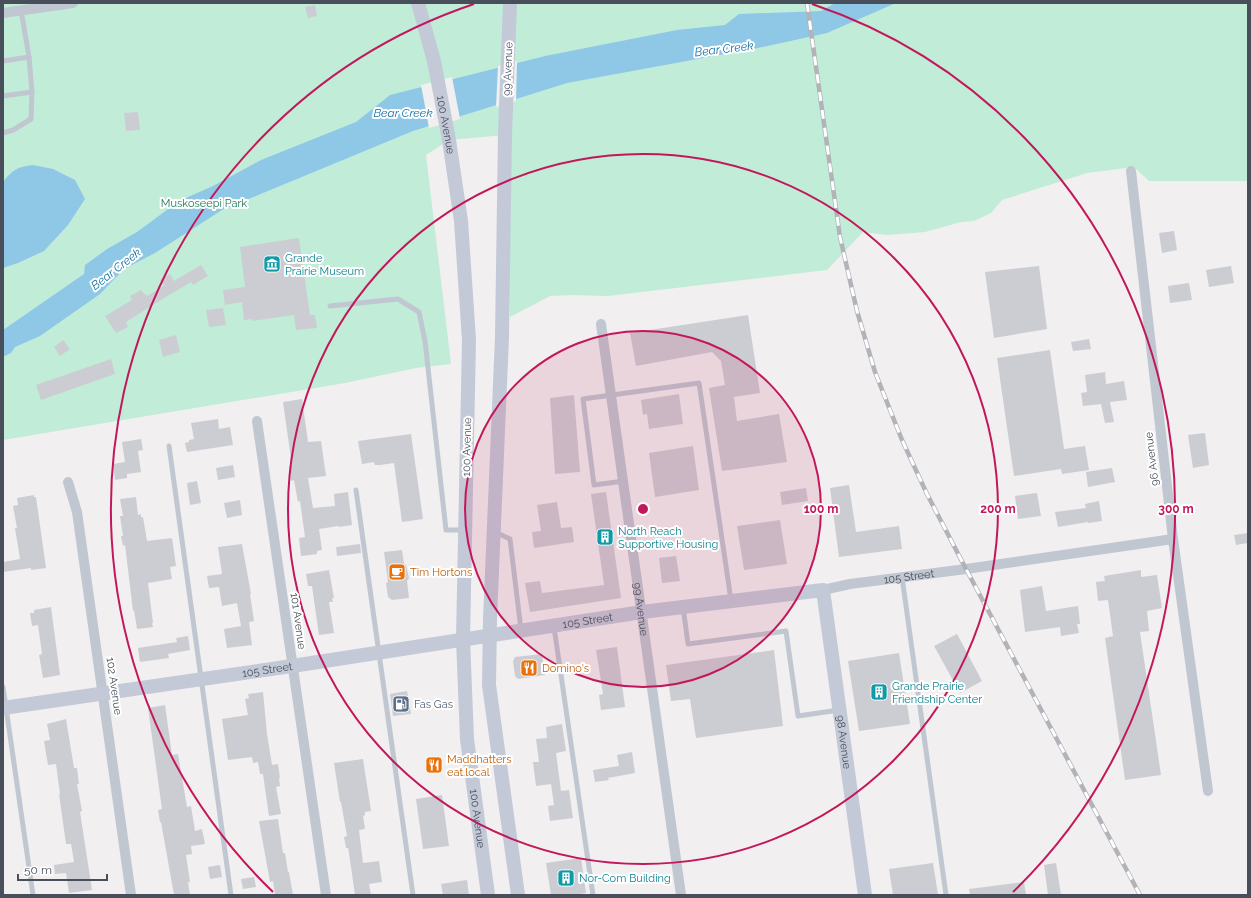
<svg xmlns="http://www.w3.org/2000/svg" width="1251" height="898" font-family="Raleway,sans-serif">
<rect width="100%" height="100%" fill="#f1efef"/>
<polygon fill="#c0ecd8" points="3,3 1248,3 1248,181 1149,181 1134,167 1087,173 1002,200 991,213 974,221 961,222 925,232 887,235 863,232 827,270 608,296 572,295 550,296 510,317 505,135 449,140 426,155 451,364 416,368 345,383 3,440"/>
<g fill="#8fc8e7">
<polygon points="835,3 896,3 827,33 763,47 567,83 413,131 222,210 155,253 124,269 100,294 40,336 15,347 11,353 3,357 3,330 84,274 85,265 107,249 137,232 179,201 213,186 261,160 356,122 390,95 545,56 677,30 725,25 739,14 821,11"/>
<path d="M33,165L53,169L75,180L85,199L68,225L44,251L18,263L3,268V182C13,169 18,167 33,165Z"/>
</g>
<g fill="#f1efef">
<polygon points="517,61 516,101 496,107 498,66"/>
<polygon points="452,77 460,119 429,128 421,85"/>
</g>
<g fill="#cccdd3">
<polygon points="315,5 317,16 308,18 305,7"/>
<polygon points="138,112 140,130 126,131 124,113"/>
<polygon points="1174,231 1177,250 1162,253 1159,233"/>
<polygon points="299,238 310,315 315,315 317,328 296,330 294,315 253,321 252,319 244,320 242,302 225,305 223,290 245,287 240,247"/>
<polygon points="201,265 208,276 193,285 191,282 151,306 126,322 128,327 116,333 105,316 132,300 130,296 141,290 145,295 146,294 147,296 164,286 160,280 170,274 174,281"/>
<polygon points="1039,266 1047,329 994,338 985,272"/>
<polygon points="1231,266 1234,283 1209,287 1206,270"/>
<polygon points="1189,283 1192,300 1170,303 1168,286"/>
<polygon points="223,308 226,325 209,327 206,310"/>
<polygon points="748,315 760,393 734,397 737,421 779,414 787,462 722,471 709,388 725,385 721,361 712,352 636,366 630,333"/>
<polygon points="176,335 180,352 163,357 159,340"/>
<polygon points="1089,339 1091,349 1073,351 1071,342"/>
<polygon points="63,340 70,349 60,356 54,347"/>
<polygon points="1050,350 1064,449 1085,446 1089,470 1062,474 1061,469 1014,476 997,358"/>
<polygon points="111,359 115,374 41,400 36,385"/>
<polygon points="1105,372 1106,384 1124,381 1127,400 1110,402 1114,422 1105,423 1101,404 1083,406 1081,393 1087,392 1085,375"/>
<polygon points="679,394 683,424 649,429 647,414 643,415 641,400"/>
<polygon points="574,395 580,472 555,474 550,398"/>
<polygon points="302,399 308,442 321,441 326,476 308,478 313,508 335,506 334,494 348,492 352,525 339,527 338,526 319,529 322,550 317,551 317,554 301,556 299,538 305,537 300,501 298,502 294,480 291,481 289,466 292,466 283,402"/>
<polygon points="218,419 219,429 230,427 233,445 187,452 185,443 189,442 189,440 194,439 191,423"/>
<polygon points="1205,433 1209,465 1193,468 1188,435"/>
<polygon points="411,434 423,519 402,522 394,463 380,465 375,465 374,462 362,464 358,441"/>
<polygon points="141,439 143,450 138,451 141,472 127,474 127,478 115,480 113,464 125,462 122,442"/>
<polygon points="693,446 699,490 655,497 649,453"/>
<polygon points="233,465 235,477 218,480 216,468"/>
<polygon points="1112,468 1115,482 1088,487 1086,472"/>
<polygon points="197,481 201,503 190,505 187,483"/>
<polygon points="849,485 856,532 899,526 902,549 839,557 830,488"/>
<polygon points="806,488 808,501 782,505 780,492"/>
<polygon points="606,492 621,598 530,612 525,583 540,581 542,593 604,585 591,494"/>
<polygon points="1037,493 1041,516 1018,519 1015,496"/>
<polygon points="34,495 34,497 36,497 46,568 31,570 31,568 3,572 3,562 20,559 15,528 17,528 13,506 18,505 17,498"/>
<polygon points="136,497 138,515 141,514 141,517 143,517 147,541 172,538 176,566 170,567 172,579 148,583 153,623 152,623 153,627 137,629 134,610 133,611 125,545 123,546 121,536 123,536 120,516 123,516 120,499"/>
<polygon points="240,500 242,515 227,518 224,503"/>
<polygon points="1099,501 1102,521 1088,523 1088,522 1058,527 1055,512 1086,508 1085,504"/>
<polygon points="557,502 561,528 572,527 574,542 534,548 532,532 541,531 537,505"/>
<polygon points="780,520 787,564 744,570 737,526"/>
<polygon points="1248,533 1248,543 1236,545 1234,535"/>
<polygon points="242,544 251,594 250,594 254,621 249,622 252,645 227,648 224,629 241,626 237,603 222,606 219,587 209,588 207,576 222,574 218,547"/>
<polygon points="360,544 361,553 337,556 336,547"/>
<polygon points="402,550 404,564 406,565 409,578 407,581 409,598 392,600 388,597 386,583 388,582 384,552"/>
<polygon points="676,556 680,581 662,583 659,558"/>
<polygon points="329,570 334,598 332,598 333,602 329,602 334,633 319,635 312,586 308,586 306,574"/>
<polygon points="1141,570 1141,577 1157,575 1162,608 1147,611 1149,631 1140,632 1161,775 1125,780 1105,638 1113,636 1108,600 1098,601 1096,582 1105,581 1104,576"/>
<polygon points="1042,586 1046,611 1078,606 1080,624 1077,624 1079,633 1061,636 1060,627 1025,632 1020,590"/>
<polygon points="51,607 60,675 43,678 39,655 42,654 38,625 32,626 30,613 34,613 34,610"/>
<polygon points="957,634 982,681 960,693 934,646"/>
<polygon points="188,636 190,650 168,654 169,658 140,662 138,648 177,642 176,638"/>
<polygon points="617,647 625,707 601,710 599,695 603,694 596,650"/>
<polygon points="774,650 783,726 696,738 690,699 671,701 666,665"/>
<polygon points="899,653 910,724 859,731 848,661"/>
<polygon points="542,654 545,675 518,679 515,676 513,661 515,657"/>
<polygon points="407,691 411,714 393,716 390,694"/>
<polygon points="263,692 267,734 272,765 278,764 280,778 279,778 280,786 276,787 281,814 269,816 263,774 260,774 258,762 253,763 252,757 228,760 222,719 248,715 245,699 249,698 248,694"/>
<polygon points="165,705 172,755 178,754 187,807 191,806 195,831 202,829 205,844 191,846 192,854 186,855 190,882 188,882 190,895 174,895 161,822 160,822 158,810 162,809 148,708"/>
<polygon points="66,719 74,768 77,768 79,784 77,784 82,811 80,812 92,890 69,893 66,873 55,874 54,865 74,862 71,844 66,844 59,794 60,794 56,764 48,765 44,741 50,740 47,724"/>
<polygon points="562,724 566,751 556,753 561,791 569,790 573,818 550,821 548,806 554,805 551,784 536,786 533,762 539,762 536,739 547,738 546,727"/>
<polygon points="632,752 635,773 608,778 609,780 595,782 593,770 619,766 617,755"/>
<polygon points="363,759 371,811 365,812 365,815 363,816 365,829 359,830 363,863 379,861 382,882 369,884 371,895 355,895 349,853 348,848 346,848 344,837 347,836 341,802 340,802 334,763"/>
<polygon points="442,795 449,846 423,849 416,799"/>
<polygon points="278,819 283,853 285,853 288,872 289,872 293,895 275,895 273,881 270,882 259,821"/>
<polygon points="581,858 586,893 574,895 551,895 546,863"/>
<polygon points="933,863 938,895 893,895 889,869"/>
<polygon points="1056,863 1061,895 1048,895 1044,865"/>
<polygon points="220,865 222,877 210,879 208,867"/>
<polygon points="254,877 256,887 243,889 241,879"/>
<polygon points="467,880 469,895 443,895 441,884"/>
<polygon points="1024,882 1026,895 970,895 969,889"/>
</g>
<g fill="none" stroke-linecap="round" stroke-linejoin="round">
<g stroke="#c0c7d0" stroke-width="5">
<polyline points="3,61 29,57"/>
<polyline points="3,96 32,92"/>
<polyline points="3,133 13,130 31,119 32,92 29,57 21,10"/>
<polyline points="330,306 398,299 419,312 425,341 446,530 464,530"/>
<polyline points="169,446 231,895"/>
<polyline points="624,481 594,485 583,399 699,383 731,600"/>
<polyline points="356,490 413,895"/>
<polyline points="495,532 510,539 521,630"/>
<polyline points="902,577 946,895"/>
<polyline points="683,607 688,644 786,631 798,716 839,710"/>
<polyline points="554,627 593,895"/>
<polyline points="3,687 33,895"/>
</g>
<g stroke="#c0c7d0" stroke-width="10">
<polyline points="3,13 73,3"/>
<polyline points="1131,171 1173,539 1208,791"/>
<path id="s1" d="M601,324L681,895"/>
<polyline points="257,421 326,895"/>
<polyline points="68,482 77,512 131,895"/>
<path id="s2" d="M823,590L850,584L966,569L1173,539"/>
</g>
<g stroke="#c3c9d7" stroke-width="14">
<path id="s3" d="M418,3L434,61L449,140L461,221L469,340L463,639L467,739L488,895"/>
<polyline points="510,3 505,134 502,337 490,619 489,685 518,895"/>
<path id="s4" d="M3,708L292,666L642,612L823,590L865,895"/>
</g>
<g stroke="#b1b3b9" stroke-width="4.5">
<polyline id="rail" points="807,3 840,237 857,311 875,372 902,440 927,494 966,569 1140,895"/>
</g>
<use href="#rail" stroke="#fff" stroke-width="3" stroke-dasharray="9" stroke-linecap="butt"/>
</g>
<circle cx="643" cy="509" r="178" fill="#c2185b" fill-opacity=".12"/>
<g fill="none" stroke="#c2185b" stroke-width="2">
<circle cx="643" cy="509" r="178"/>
<circle cx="643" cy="509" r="355"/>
<path d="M273 892A533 533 0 0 1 474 4M812 4A533 533 0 0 1 1013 892"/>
</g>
<defs>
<g id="museum-square" transform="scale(0.9)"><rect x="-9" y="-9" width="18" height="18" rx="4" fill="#0f9aa8" stroke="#fff"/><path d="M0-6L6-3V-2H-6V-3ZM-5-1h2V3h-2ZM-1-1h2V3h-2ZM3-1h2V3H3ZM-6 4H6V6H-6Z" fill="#fff"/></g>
<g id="building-square" transform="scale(0.9)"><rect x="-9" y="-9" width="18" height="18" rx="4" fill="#0f9aa8" stroke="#fff"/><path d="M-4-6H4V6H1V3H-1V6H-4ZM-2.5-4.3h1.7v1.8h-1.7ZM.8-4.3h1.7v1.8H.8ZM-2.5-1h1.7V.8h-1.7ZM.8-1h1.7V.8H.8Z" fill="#fff"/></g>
<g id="cafe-square" transform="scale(0.9)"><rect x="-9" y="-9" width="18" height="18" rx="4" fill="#e8710a" stroke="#fff"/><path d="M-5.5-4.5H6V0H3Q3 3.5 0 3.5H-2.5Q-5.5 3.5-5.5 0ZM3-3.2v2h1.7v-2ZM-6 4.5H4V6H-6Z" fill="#fff"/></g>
<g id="restaurant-square" transform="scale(0.9)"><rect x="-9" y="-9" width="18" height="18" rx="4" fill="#e8710a" stroke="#fff"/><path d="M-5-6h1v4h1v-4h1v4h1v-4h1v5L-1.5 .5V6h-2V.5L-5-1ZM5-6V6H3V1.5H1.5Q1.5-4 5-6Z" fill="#fff"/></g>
<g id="fuel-square" transform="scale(0.9)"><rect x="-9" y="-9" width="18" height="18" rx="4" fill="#5c6f8a" stroke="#fff"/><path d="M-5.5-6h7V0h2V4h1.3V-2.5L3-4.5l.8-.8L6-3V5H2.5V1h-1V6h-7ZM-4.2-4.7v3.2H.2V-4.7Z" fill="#fff"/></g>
</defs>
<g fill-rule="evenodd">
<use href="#museum-square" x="272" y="264"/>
<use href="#building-square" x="605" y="537"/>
<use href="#cafe-square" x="397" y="572"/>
<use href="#restaurant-square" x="529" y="668"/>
<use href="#building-square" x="879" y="692"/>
<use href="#fuel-square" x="401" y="704"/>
<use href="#restaurant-square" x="434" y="765"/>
<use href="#building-square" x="566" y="878"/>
</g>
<g text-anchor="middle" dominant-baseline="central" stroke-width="4" stroke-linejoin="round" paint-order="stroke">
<g font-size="11" fill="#484f5b" stroke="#fff">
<text transform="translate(508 69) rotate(-88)">99 Avenue</text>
<text stroke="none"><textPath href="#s3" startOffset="125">100 Avenue</textPath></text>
<text transform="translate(467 447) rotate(-89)">100 Avenue</text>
<text transform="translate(1152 459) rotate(-97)">96 Avenue</text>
<text stroke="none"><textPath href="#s2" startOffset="87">105 Street</textPath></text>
<text stroke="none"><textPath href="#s1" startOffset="288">99 Avenue</textPath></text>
<text transform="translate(298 621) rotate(82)">101 Avenue</text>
<text stroke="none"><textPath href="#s4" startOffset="591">105 Street</textPath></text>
<text stroke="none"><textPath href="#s4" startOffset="267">105 Street</textPath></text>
<text transform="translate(114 686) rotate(82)">102 Avenue</text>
<text stroke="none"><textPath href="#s4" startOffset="982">98 Avenue</textPath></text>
<text stroke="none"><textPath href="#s3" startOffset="821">100 Avenue</textPath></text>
</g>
<g font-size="11" fill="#1c7958" stroke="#fff">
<text x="204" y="203">Muskoseepi Park</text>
</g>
<g font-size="11" fill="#0d838f" stroke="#fff" text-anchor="start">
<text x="285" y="258">Grande<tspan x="285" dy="13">Prairie Museum</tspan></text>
<text x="618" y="531">North Reach<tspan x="618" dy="13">Supportive Housing</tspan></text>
<text x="892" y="686">Grande Prairie<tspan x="892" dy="13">Friendship Center</tspan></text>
<text x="579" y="878">Nor-Com Building</text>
</g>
<g font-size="11" fill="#c56008" stroke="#fff" text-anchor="start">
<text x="410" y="572">Tim Hortons</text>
<text x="542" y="668">Domino's</text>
<text x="447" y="759">Maddhatters<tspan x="447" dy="13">eat.local</tspan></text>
</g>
<g font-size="11" fill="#4e5e75" stroke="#fff" text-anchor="start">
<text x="414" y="704">Fas Gas</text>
</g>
<g font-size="12" font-style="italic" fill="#146fa2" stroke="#fff">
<text transform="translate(724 49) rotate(-7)">Bear Creek</text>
<text x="403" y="113">Bear Creek</text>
<text transform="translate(116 269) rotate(-38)">Bear Creek</text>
</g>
</g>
<circle cx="643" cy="509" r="6" fill="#c2185b" stroke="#fff" stroke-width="2"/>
<g font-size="12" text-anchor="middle" font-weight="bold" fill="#c2185b" stroke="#fff" stroke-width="4" stroke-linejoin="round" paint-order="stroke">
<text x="821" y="513">100 m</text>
<text x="998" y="513">200 m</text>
<text x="1176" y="513">300 m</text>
</g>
<rect width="1251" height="898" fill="none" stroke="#484f5b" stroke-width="8"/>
<path d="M18 874v6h89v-6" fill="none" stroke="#484f5b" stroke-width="2"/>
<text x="24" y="874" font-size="12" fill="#484f5b" stroke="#ffffff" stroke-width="3" paint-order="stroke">50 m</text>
</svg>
